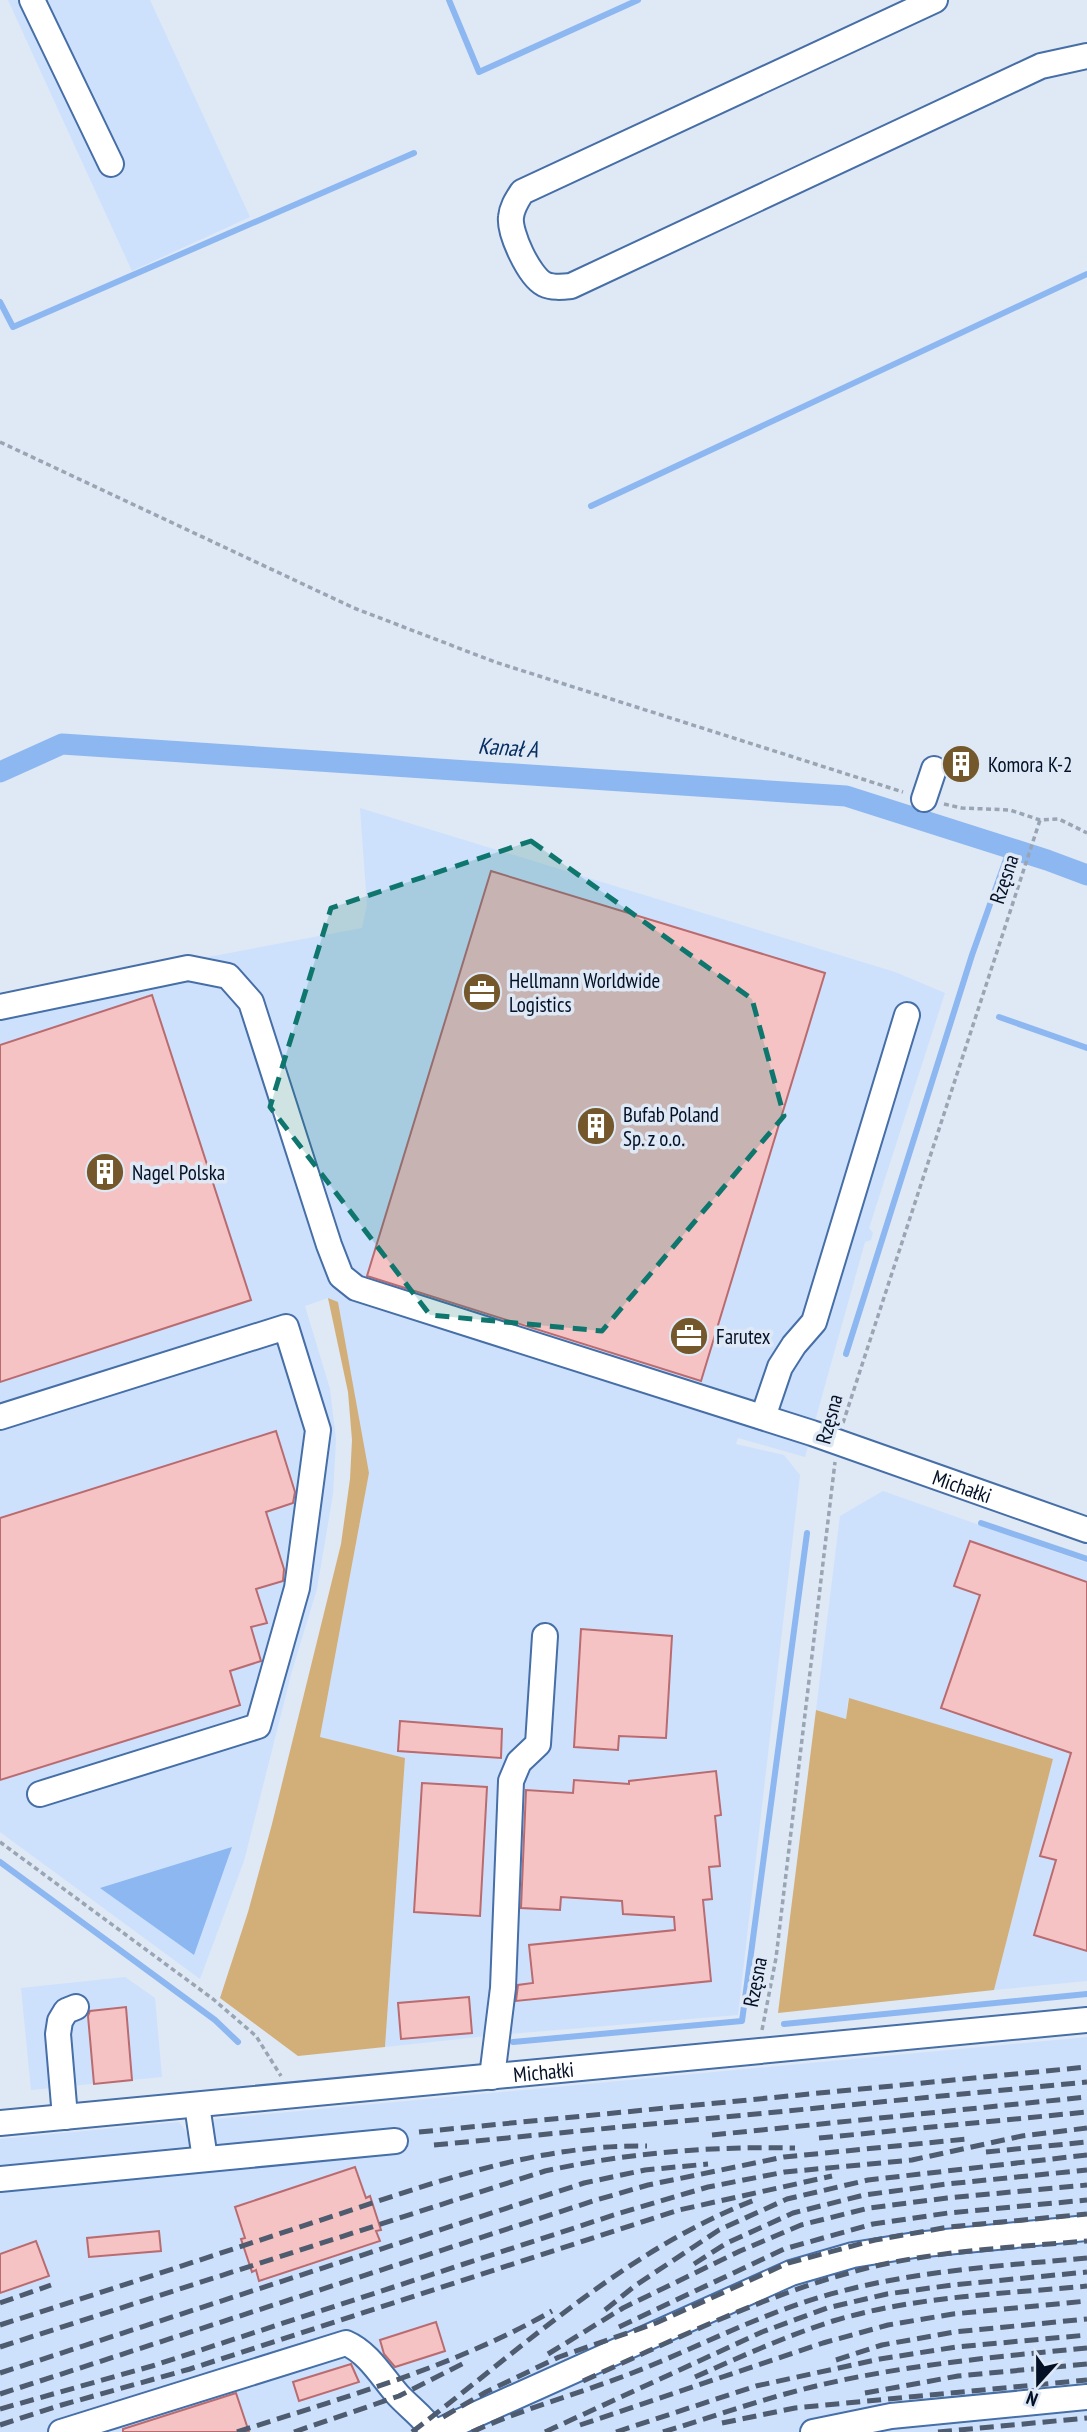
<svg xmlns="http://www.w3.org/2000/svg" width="1087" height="2432" font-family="'PT Sans Narrow',sans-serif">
<rect width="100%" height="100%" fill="#dfe8f5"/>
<g fill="#cde1fd">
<polygon points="8,0 150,0 250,217 132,271"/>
<polygon points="360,808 895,972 945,993 869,1228 873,1233 871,1240 865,1242 805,1457 738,1438 736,1444 784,1455 800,1475 738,2015 497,2035 385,2047 405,1759 320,1737 369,1473 328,1298 305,1306 330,1389 336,1440 333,1494 317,1589 292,1671 244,1861 200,1979 0,1832 0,996 362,928 367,905"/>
<polygon points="883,1491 1087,1563 1087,1981 994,1990 1053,1759 848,1699 846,1719 816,1710 840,1516"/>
<polygon points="125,1977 155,1998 162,2077 31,2090 21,1988"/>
<polygon points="1087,2037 1087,2432 0,2432 0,2139 179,2122 187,2133 212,2130 215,2119"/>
</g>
<g fill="#d2af79">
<polygon points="328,1298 338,1302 369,1473 320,1737 405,1758 385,2047 298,2056 220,1998 248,1912 272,1824 341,1544 350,1479 352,1440 348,1392"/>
<polygon points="849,1698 1053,1759 994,1990 778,2013 816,1710 846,1719"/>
</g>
<polygon fill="#8db7f1" points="232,1847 194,1955 100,1888"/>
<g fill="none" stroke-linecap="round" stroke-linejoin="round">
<g stroke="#8db7f1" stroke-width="6">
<polyline points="449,0 479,72 638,0"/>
<polyline points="0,302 13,327 414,153"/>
<polyline points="591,506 1087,274"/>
<polyline points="999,1017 1087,1048"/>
<polyline points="846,1354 972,955 1010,848"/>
<polyline points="981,1523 1087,1559"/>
<polyline points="0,1862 215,2020 238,2042"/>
<polyline points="784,2024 1087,1994"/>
<polyline points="513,2042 742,2021 807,1533"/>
</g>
<polyline stroke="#8db7f1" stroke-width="21" points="0,772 62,744 846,796 1047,860 1087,875"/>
</g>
<g fill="#f6c3c4" stroke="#ba6b6f" stroke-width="2">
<polygon points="953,750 976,759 969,777 948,770 948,764"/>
<polygon points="491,871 825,973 701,1381 367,1276"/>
<polygon points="152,995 251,1300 0,1382 0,1045"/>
<polygon points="276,1431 295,1492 293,1503 266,1512 284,1569 283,1581 256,1589 267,1623 251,1627 261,1661 230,1671 240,1705 0,1780 0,1518"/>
<polygon points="970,1541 1087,1582 1087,1951 1034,1935 1056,1860 1040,1856 1071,1753 941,1708 980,1595 954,1586"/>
<polygon points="581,1629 672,1636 666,1738 619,1736 618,1750 574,1747"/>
<polygon points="400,1721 502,1729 501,1758 398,1751"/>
<polygon points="716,1771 721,1815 715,1816 720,1866 709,1867 712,1899 703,1900 711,1981 516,2001 518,1985 533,1983 529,1945 675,1930 674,1917 623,1914 622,1901 561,1897 560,1910 521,1908 526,1790 573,1793 574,1780 629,1784 629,1781"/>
<polygon points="422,1783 487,1787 480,1916 414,1912"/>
<polygon points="469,1997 472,2033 401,2039 398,2003"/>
<polygon points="126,2007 132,2080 94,2084 88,2016 90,2011"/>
<polygon points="355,2167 366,2198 370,2196 381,2230 376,2231 380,2241 259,2281 256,2270 252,2272 241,2239 245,2238 235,2207"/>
<polygon points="159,2231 161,2251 89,2257 87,2238"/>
<polygon points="36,2241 49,2276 0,2293 0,2254"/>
<polygon points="436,2322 445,2351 395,2367 384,2354 380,2340"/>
<polygon points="351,2364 359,2382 299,2401 293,2382"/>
<polygon points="236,2393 249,2432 123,2432 123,2429"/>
</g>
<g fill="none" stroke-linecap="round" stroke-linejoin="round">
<g stroke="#466ea7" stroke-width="28">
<g id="minor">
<polyline points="32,0 111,164"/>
<path d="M935,0L522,192C517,200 512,207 511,217C509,233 529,276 544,284C552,288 562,287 571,286L1041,66L1087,56"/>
<polyline points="924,799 934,769"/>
<path id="s1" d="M0,1007L188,968L228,976L251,1002L329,1245L341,1276L356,1288L812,1433L1087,1530"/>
<polyline points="0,1417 286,1327 318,1430 297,1588 258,1726 40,1794"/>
<polyline points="763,1417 780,1367 794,1345 814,1322 907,1015"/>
<polyline points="492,2077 503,1988 511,1781 519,1762 538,1744 545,1636"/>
<polyline points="197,2105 205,2159"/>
<polyline points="65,2117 58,2034 60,2021 66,2011 76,2007"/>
<path id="s2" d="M0,2123L1087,2020"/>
<polyline points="0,2179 395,2141"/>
<path d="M61,2432L346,2343C369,2353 382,2377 398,2395C410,2408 424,2417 433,2432"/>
<polyline points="437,2432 791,2273 853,2255 915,2245 1087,2228"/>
<polyline points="813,2432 891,2416 1087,2397"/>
</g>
</g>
<g stroke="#9aa5b4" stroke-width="3.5" stroke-dasharray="5 3.5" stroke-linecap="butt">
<polyline points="0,442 354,608 495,662 903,792"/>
<polyline points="944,804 962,808 1010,810 1040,820 1059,819 1087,833"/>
<polyline points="843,1423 1040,820"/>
<polyline points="0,1842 213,1999 256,2036 281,2076"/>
<polyline points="762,2030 776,1958 835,1462"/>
</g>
<use href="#minor" stroke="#fff" stroke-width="24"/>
<g stroke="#4f5b6e" stroke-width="5" stroke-dasharray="14 7" stroke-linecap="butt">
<polyline points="419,2132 1087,2067"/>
<polyline points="712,2135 1087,2097"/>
<polyline points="819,2138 1087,2112"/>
<polyline points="434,2145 1087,2082"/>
<polyline points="986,2152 1087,2142"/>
<polyline points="694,2264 727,2243 793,2213 864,2195 947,2184 1087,2170"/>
<polyline points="0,2303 51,2285"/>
<polyline points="605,2310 636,2285 719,2230 787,2199 868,2180 1087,2155"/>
<path d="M0,2325C106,2291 212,2256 318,2221C426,2186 532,2144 647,2146"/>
<polyline points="619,2327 784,2249 873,2224 948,2213 1087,2200"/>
<path d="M0,2347L545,2171C627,2153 711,2146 795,2148"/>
<polyline points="548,2354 623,2308 740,2251 801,2225 869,2208 947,2198 1087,2185"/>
<polyline points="836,2360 882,2345 954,2332 1087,2319"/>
<polyline points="0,2373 584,2183 645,2170 708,2164"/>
<path d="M695,2377C740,2357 786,2336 833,2321C915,2296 1003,2294 1087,2286"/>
<path d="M583,2381C680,2337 776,2289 880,2265C948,2250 1018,2247 1087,2241"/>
<polyline points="865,2393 958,2376 1087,2364"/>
<polyline points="0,2394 593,2201 648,2185 784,2157 967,2139"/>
<polyline points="0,2409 152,2366 620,2213 708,2187 785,2172 912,2160 1022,2136 1087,2128"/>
<polyline points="443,2417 486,2392 559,2357 656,2323 788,2263 875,2240 949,2227 1087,2214"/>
<polyline points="722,2423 795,2408 1087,2380"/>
<polyline points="0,2425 58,2406 190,2369 679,2210 832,2176"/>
<polyline points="580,2425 823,2343 888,2325 953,2314 1087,2301"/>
<path d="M237,2432C344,2397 454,2367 552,2311"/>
<polyline points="294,2432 399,2396 466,2362"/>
<path d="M412,2432C523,2348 625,2250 757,2199"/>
<path d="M472,2432C522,2409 575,2395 627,2375C693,2350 755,2316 824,2296C909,2271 999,2266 1087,2258"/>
<polyline points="545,2432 762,2332 827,2308 887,2294 952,2285 1087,2272"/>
<polyline points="616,2432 756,2386 880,2359 956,2347 1087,2335"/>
<path d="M663,2432C712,2417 762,2399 812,2387C902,2365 995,2357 1087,2348"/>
<polyline points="938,2432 1087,2418"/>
</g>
</g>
<path fill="#0f766e" fill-opacity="0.2" stroke="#0f766e" stroke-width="5" stroke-dasharray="14 9" stroke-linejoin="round" d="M531,841L752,999L784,1116L602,1331L430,1315L270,1107L331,908Z"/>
<defs>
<g id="building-disc" transform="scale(2.0125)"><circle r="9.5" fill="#74582b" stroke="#dfe8f5"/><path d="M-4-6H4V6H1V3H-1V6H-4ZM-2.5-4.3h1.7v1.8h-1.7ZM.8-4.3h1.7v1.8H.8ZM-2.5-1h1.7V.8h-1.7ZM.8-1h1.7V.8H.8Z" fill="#fff"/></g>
<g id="office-disc" transform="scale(2.0125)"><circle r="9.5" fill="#74582b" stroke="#dfe8f5"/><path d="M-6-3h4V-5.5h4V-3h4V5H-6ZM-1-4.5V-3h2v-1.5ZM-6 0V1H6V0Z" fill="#fff"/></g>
</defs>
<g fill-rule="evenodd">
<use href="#building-disc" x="961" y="764"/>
<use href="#office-disc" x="482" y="992"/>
<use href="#building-disc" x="596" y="1126"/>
<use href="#building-disc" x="105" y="1172"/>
<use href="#office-disc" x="689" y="1336"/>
</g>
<g text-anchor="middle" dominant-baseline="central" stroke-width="7" stroke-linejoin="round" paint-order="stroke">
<g font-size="21" fill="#031026" stroke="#dfe8f5" text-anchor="start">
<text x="988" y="764">Komora K-2</text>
<text x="509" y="980">Hellmann Worldwide<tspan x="509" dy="24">Logistics</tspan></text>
<text x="623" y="1114">Bufab Poland<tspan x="623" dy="24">Sp. z o.o.</tspan></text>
<text x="132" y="1172">Nagel Polska</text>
<text x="716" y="1336">Farutex</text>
</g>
<g font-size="21" fill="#031026" stroke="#dfe8f5">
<text transform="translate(1004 879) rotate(-72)">Rzęsna</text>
<text transform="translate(829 1419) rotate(-75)">Rzęsna</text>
<text stroke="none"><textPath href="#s1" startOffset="1213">Michałki</textPath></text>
<text transform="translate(755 1982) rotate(-79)">Rzęsna</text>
<text stroke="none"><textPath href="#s2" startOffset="546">Michałki</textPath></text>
</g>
<g font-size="23" font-style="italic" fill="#072f63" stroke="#dfe8f5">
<text transform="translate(508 747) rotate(4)">Kanał A</text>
</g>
</g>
<g transform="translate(1038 2383) rotate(201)" stroke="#dfe8f5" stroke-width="5" paint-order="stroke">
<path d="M0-5L12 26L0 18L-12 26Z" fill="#031026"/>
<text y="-10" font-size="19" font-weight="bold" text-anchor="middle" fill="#031026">N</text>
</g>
</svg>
